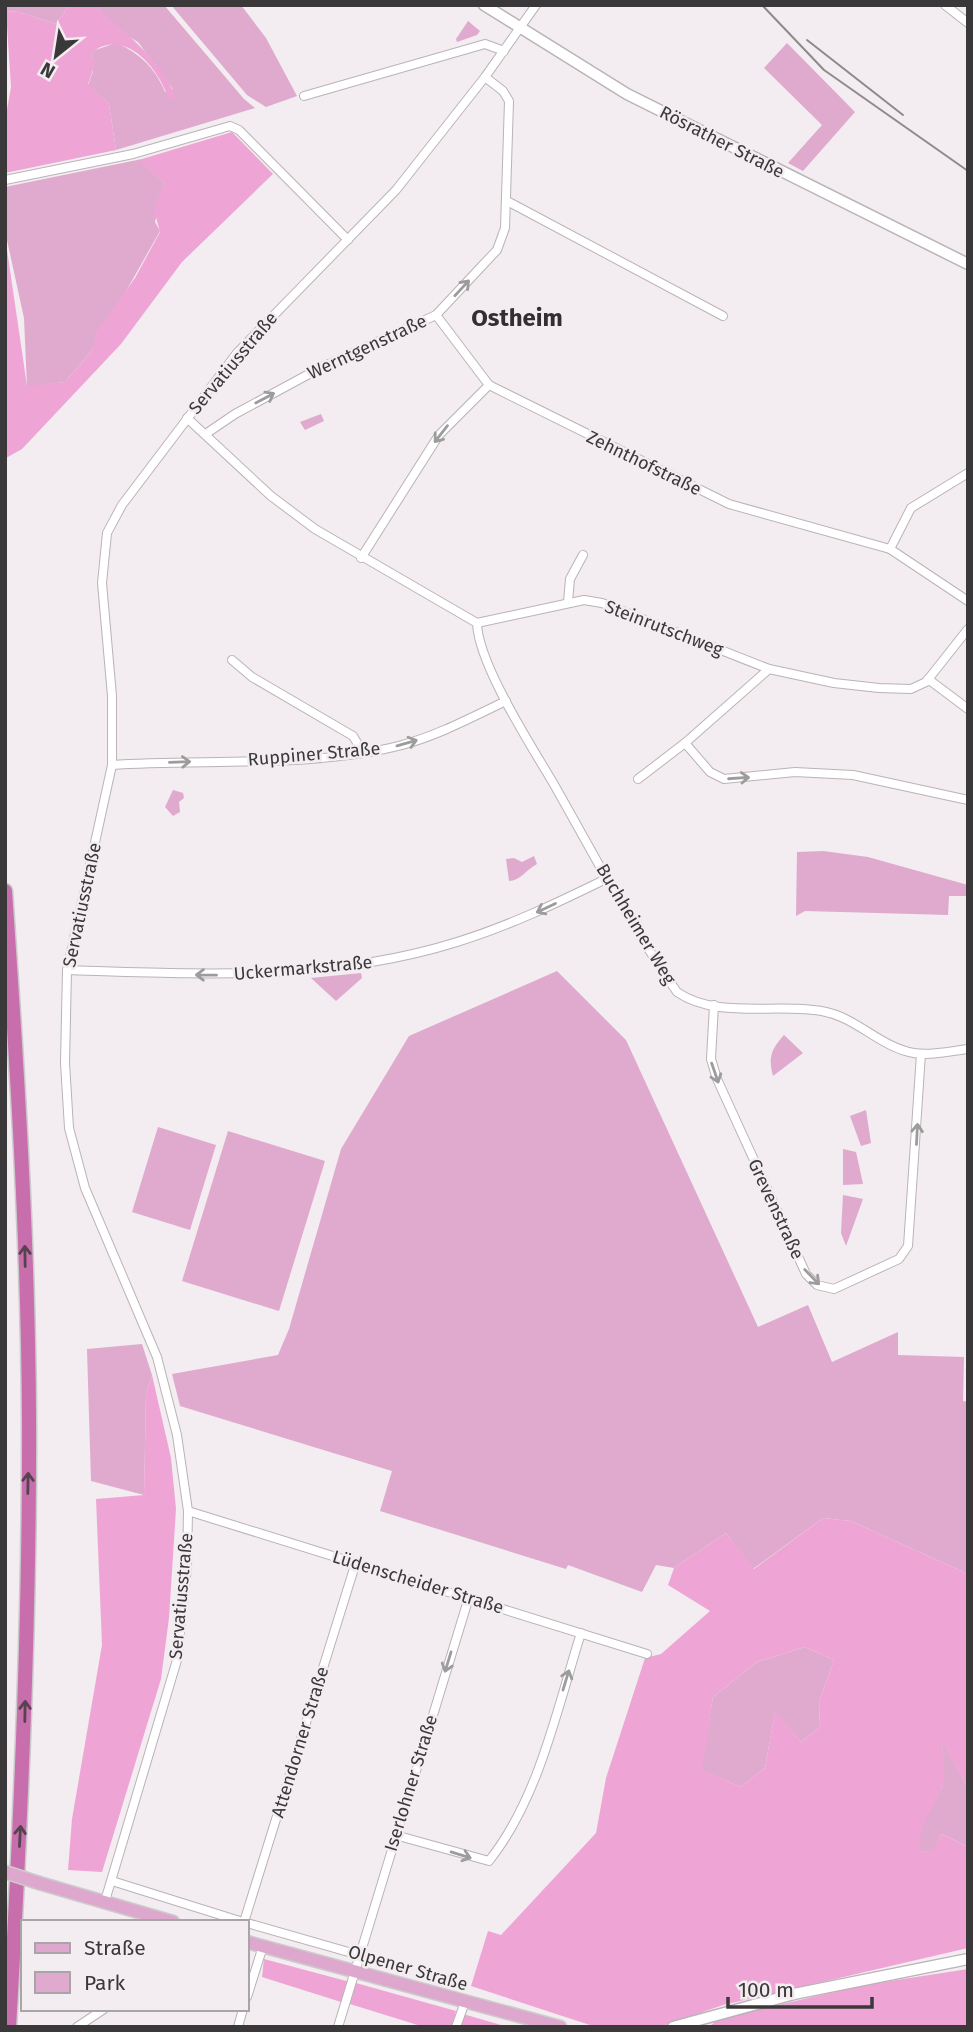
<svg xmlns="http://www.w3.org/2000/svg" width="973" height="2032" font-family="'Fira Sans',sans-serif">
<rect width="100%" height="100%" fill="#f3ecf0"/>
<g fill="#dfaacd">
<polygon points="5,5 69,5 56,24 19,12 6,11"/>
<path d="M95,5H164L244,99L255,108L116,150L109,104L88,85L93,71L92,51L116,43C139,52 156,69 165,92L173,89L138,42L124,34Z"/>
<polygon points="171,5 241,5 266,38 297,96 266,107 247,95"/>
<polygon points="468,21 480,31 477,35 457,42 456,39"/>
<polygon points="787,43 855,112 803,171 788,163 822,125 764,68"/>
<polygon points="142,159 142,163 164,183 155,222 160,231 94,348 65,382 27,387 24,318 5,231 5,187"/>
<polygon points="321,414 324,421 305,430 300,422"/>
<polygon points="173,790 183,793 184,798 179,802 180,812 173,816 165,807"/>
<polygon points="823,851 868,857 968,885 968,896 949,896 948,915 805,911 796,916 797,852"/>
<path d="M534,856L537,864C527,869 520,881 509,881L506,859L514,858L522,862Z"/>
<polygon points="557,971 626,1040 758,1327 808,1305 832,1362 898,1332 898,1355 964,1357 963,1401 968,1402 968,1574 851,1521 823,1518 753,1569 726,1533 674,1568 656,1565 642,1592 568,1565 566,1569 380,1511 392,1471 180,1406 172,1374 278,1355 289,1329 341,1149 409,1036"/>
<polygon points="361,973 362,978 336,1001 311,978"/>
<path d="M784,1035L803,1053L773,1076C768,1057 771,1050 784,1035Z"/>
<polygon points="866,1110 871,1143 861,1146 850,1116"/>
<polygon points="158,1127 216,1145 190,1230 132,1212"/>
<polygon points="228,1131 325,1161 279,1311 182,1281"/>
<polygon points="843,1149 856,1152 863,1184 843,1185"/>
<polygon points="843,1195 863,1199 846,1246 841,1233"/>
<polygon points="142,1344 152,1375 146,1394 144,1495 91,1481 87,1349"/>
<polygon points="805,1647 834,1660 819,1702 820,1727 801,1742 775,1712 765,1768 741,1787 701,1770 713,1697 757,1662"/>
<polygon points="942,1741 968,1787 968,1847 942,1834 934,1851 919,1852 919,1836 927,1814 943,1786"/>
</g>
<g fill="#eea5d6" fill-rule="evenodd">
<path d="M69,5H95C126,35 161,58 177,100C166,97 165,89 160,80C146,55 119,32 92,52V57L96,61L88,84L109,104L116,150L5,173V121L11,87L6,11L19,12L56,24Z"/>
<polygon points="232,132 273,174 182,262 121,344 22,449 6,458 5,236 27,386 65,382 94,348 95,334 135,278 160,232 154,210 164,183 141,163 142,159"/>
<polygon points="152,1375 171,1458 176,1509 169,1618 161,1679 102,1872 68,1870 72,1819 102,1645 96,1499 144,1495 146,1394"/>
<path d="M823,1518L851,1521L968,1574V1787L942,1742C942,1756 947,1776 942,1788C932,1811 918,1825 920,1852L934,1850L942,1834L968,1847V1948L723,2005L660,2027H596L471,1986L488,1931L501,1935L596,1833L606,1778L645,1658L661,1654L710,1611L668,1585L674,1568L726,1533L754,1569ZM805,1647L834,1660L819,1702L820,1727L801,1742L775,1711L765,1768L741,1787L702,1770L713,1697L757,1662Z"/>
<polygon points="264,1959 350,1982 341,2002 262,1977"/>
<polygon points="968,1969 968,2027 709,2027 718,2019 864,1985"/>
<polygon points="356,1983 456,2011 452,2027 424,2027 350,2004"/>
<polygon points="463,2014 508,2027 459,2027"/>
</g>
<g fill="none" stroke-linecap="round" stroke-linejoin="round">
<g stroke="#bab3b7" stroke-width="10">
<g id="minor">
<polyline points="945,5 968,23"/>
<polyline points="304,96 485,44 504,51"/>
<polyline points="5,180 133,154 230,126 239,130 348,240"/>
<polyline points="507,201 723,316"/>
<polyline points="436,315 489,385 729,504 890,549 968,601"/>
<polyline points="187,418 271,496 315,529 477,623 584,600 602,603 769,669 834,683 879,688 911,689 926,682 968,629"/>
<polyline points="207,433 235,414 322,367 436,315 480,268 497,250 505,228 509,101 503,91 485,77"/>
<polyline points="890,549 911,508 968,473"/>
<polyline points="361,558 439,435 489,385"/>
<polyline points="568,602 570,579 583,555"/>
<path d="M477,623C478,663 530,744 552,781C592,851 630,925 677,992C717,1020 779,1002 826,1012C858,1019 882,1048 914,1053C931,1056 951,1051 968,1049"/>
<polyline points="232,660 252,677 353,736 362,751"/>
<polyline points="928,679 968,709"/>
<polyline points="685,743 710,772 724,779 795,772 853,775 968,800"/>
<path d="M112,765C202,759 316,768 402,745C439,735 472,717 506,701"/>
<polyline points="638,779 685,743 769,669"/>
<path d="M67,970C198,974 330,982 457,942C509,926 559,902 608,878"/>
<polyline points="714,1005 711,1059 717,1079 806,1274 817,1285 834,1289 899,1259 908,1246 921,1054"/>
<polyline points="188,1511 647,1654"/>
<path d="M395,1835L489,1861C539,1798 557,1709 581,1633"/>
<polyline points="112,1881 243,1922"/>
<polyline points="105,1901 177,1660 187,1567 188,1511 177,1435 157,1357 85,1188 69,1128 65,1063 67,970 112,765 112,696 102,583 107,533 122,505 237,353 396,190 485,77 536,5"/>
<polyline points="244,1922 356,1562"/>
<polyline points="247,1923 359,1955"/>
<polyline points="247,1997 263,1946"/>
<polyline points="77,2027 104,2009"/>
<polyline points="238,2027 243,2009"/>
<polyline points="338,2027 469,1597"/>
<polyline points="456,2027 465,2002"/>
</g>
</g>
<g stroke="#bab3b7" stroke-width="13">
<g id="secondary">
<polyline points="484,5 627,94 968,264"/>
<polyline points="673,2027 794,1994 968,1959"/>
</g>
</g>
<g stroke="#cccbcc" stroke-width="15">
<g id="primary">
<polyline points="39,1883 173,1922"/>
<polyline points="247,1942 560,2027"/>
</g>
</g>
<g stroke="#cccbcc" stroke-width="17">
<path id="motorway" d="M5,891C17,1066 28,1240 29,1416C30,1620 21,1823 9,2027"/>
</g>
<use href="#minor" stroke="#fff" stroke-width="8"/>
<use href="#secondary" stroke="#fff" stroke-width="10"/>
<use href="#primary" stroke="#dea8ce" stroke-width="12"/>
<use href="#motorway" stroke="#c86ead" stroke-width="14"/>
<g stroke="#8e8a8c" stroke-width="2">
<polyline points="762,5 824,70 968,171"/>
<polyline points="807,40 903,115"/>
</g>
<g stroke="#cccbcc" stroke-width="15" stroke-linecap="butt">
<polyline id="primary-bridge" points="5,1872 39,1883"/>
</g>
<use href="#primary-bridge" stroke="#dea8ce" stroke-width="12"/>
</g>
<defs><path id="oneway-shaft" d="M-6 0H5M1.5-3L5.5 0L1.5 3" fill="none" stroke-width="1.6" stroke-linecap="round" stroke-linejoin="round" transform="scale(1.75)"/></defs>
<g stroke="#9c9c9c">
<use href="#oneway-shaft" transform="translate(462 288) rotate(-47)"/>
<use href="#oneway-shaft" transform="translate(265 398) rotate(-28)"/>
<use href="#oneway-shaft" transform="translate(441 434) rotate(128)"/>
<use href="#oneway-shaft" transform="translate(407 743) rotate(-16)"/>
<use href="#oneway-shaft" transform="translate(180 762) rotate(-2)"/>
<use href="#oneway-shaft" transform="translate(739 778) rotate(-4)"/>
<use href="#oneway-shaft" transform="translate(546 908) rotate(155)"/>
<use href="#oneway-shaft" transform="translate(206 975) rotate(-179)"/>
<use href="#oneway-shaft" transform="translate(715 1073) rotate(71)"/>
<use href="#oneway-shaft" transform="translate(917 1134) rotate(-87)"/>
<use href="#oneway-shaft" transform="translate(812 1277) rotate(46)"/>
<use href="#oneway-shaft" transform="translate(448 1662) rotate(107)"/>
<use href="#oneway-shaft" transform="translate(566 1680) rotate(-73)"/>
<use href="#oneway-shaft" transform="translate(461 1855) rotate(17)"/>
</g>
<g stroke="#564350">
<use href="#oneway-shaft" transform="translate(25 1256) rotate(-91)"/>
<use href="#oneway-shaft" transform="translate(28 1483) rotate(-89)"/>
<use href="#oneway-shaft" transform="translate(25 1711) rotate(-89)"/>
<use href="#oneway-shaft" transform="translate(20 1836) rotate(-87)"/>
</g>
<g text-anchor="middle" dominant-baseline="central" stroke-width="5" stroke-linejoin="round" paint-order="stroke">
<g font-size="18" fill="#3a3839" stroke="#f3ecf0">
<text transform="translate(722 142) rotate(27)">Rösrather Straße</text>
<text transform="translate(367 347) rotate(-25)">Werntgenstraße</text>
<text transform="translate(233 363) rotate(-50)">Servatiusstraße</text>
<text transform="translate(644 463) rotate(26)">Zehnthofstraße</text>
<text transform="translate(664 628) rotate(21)">Steinrutschweg</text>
<text transform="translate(314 754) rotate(-5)">Ruppiner Straße</text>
<text transform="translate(82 905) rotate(-78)">Servatiusstraße</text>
<text transform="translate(636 924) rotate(59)">Buchheimer Weg</text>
<text transform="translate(303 968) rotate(-5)">Uckermarkstraße</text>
<text transform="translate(776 1209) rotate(65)">Grevenstraße</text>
<text transform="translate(418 1582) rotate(17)">Lüdenscheider Straße</text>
<text transform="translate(181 1596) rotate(-85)">Servatiusstraße</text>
<text transform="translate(300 1742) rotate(-73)">Attendorner Straße</text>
<text transform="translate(411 1783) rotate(-73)">Iserlohner Straße</text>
<text transform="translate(408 1968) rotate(16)">Olpener Straße</text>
</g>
<g font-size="24" font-weight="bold" fill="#332e31" stroke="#f3ecf0">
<text x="517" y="318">Ostheim</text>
</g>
</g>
<rect width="973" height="2032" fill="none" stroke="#3a3839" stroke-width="14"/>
<rect x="21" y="1920" width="228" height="91" fill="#f3ecf0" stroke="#a9a4a7" stroke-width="2"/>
<rect x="35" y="1943" width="35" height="10" fill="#dea8ce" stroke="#a9a4a7" stroke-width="2"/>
<text x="84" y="1955" font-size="21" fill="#3a3839">Straße</text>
<rect x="35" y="1972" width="35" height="21" fill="#dfaacd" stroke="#a9a4a7" stroke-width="2"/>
<text x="84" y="1990" font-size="21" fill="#3a3839">Park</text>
<g transform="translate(56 56) rotate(210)" stroke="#f3ecf0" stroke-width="5" paint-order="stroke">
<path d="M0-5L12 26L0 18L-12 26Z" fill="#3a3839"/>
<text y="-10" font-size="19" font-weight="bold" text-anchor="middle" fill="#3a3839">N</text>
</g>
<path d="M728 1997v10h144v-10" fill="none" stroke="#3a3839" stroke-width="3.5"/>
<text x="738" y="1997" font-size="21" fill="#3a3839" stroke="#f3ecf0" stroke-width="5" paint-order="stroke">100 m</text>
</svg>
